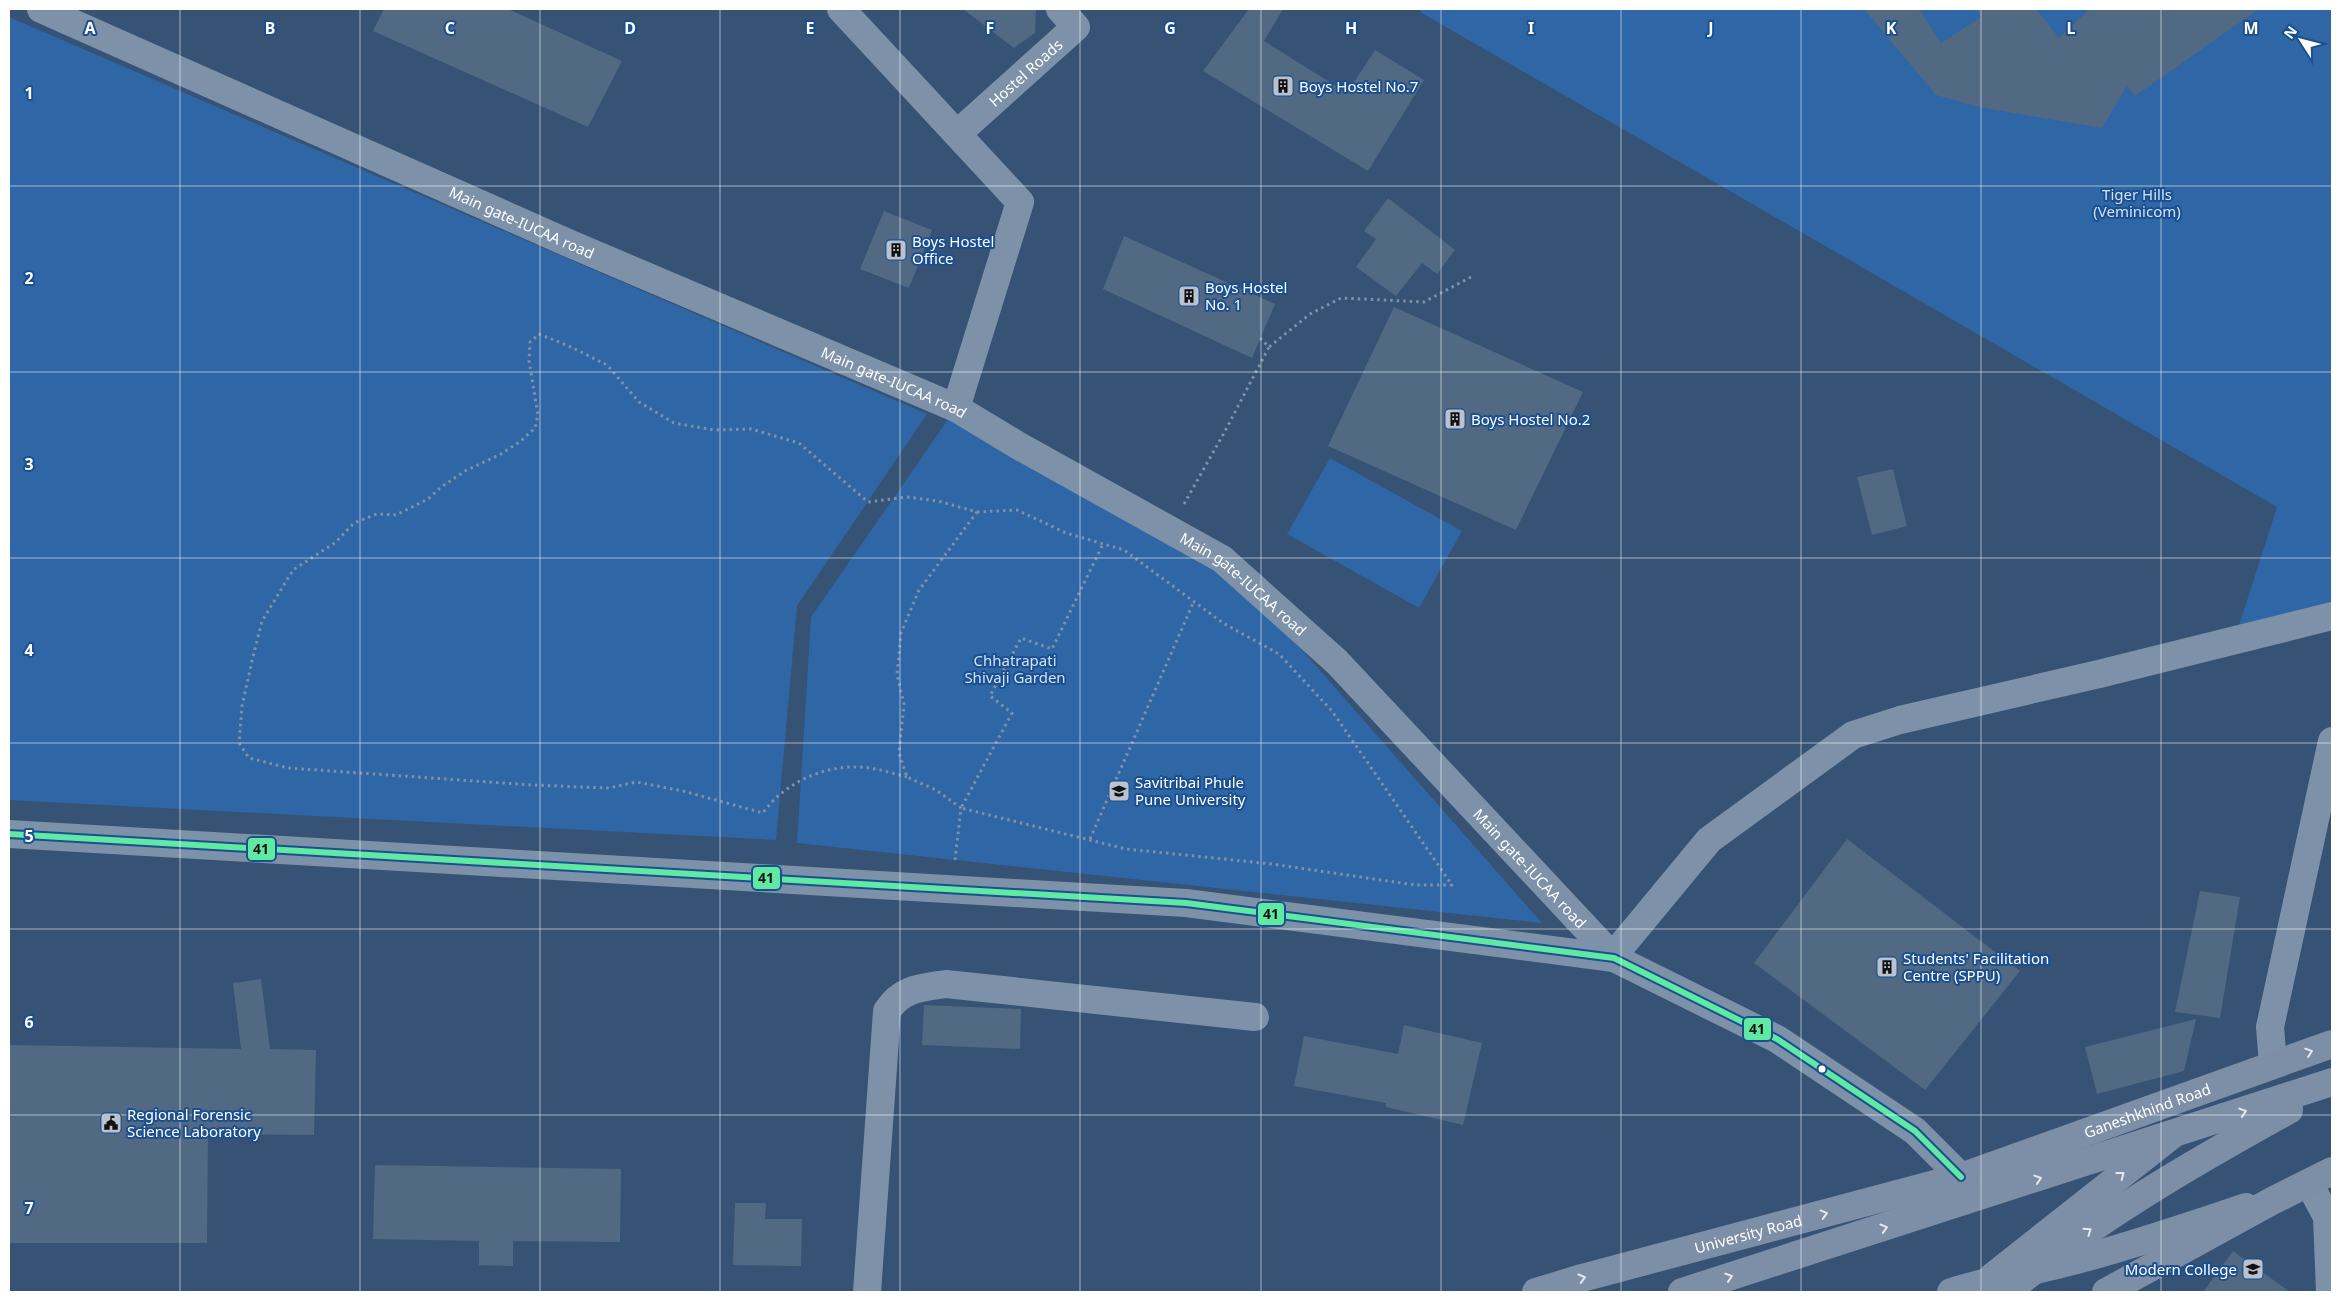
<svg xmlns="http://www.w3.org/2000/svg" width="2341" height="1301" font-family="'Noto Sans',sans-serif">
<rect width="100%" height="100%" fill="#365274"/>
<g fill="#2f66a5">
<polygon points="1420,9 2332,9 2332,616 2234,641 2277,507 1420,12"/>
<polygon points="9,17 927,414 797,606 776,840 9,800"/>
<polygon points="956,408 1222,559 1542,923 797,843 811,617"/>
<polygon points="1330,458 1462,531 1419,608 1287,534"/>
</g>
<g fill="#526984">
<polygon points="384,9 508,9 622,61 588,127 373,31"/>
<polygon points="963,9 1036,9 1035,33 1014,48"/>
<polygon points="1249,9 1283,9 1264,41 1347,93 1375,50 1424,80 1368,171 1203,71"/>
<polygon points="1864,9 1919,9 1941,43 1981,17 1976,9 2036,9 2059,38 2090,9 2259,9 2135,96 2127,86 2102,128 1979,107 1936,95"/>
<polygon points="1388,198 1455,250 1437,274 1422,263 1396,296 1356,267 1376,239 1364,231"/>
<polygon points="884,211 932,230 909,288 860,269"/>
<polygon points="1124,236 1275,304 1252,358 1103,289"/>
<polygon points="1394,307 1583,392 1516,530 1328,446"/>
<polygon points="1893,469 1907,526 1872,535 1857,477"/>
<polygon points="1847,839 2020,971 1925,1090 1754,963"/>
<polygon points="2200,891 2240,897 2220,1018 2175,1012"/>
<polygon points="261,979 270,1049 316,1050 314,1135 208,1134 207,1243 9,1243 9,1045 241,1049 233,983"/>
<polygon points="924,1005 1021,1009 1020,1049 922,1045"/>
<polygon points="2196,1019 2184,1071 2097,1094 2085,1047"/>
<polygon points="1404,1025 1482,1043 1463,1125 1386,1107 1386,1103 1294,1086 1304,1036 1398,1054"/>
<polygon points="375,1165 621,1169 620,1242 513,1241 513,1266 479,1265 479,1241 373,1239"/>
<polygon points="735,1203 766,1203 765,1219 802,1219 801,1266 733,1265"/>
<polygon points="2233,1251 2290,1292 2203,1292"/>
</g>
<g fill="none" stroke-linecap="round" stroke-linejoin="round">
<g stroke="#7d92a8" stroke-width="3" stroke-dasharray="2.5 4" stroke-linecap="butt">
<polyline points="1260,338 1269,347 1310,314 1341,298 1424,302 1471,277"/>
<polyline points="1184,504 1224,433 1269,347"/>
<polyline points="977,512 1017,510 1066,533 1124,550 1223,623 1279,654 1332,711 1452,885 1415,885 1272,864 1126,849 961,808 1012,713 990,696 1021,638 1052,649 1103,544"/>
<path d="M907,777C891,773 874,767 857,767C822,766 783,784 763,813L683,791L636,782L609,788L532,785L288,768L249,758L239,743L242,706L252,661L262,621L293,570L336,542L354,523L377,514L396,515L428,499L441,487L465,471L501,454L521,441L535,428L538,415L529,361L530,342L539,334L571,347L607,365L639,402L674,423L714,430L751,429L799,443L868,502L907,497L938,501L977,512L919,590L901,633L897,674L904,704L899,753L907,777L936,790L961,808L955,860"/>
<polyline points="1090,839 1194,601"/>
</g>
<g stroke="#7d92a8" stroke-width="28">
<path id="s1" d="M41,9L566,242L956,408L1019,446L1222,559L1337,662L1614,958"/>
<polyline points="841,9 1020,202 956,408"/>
<path id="s2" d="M957,134L1076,27L1060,9"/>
<polyline points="9,834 1186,903 1614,958 1777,1039 1915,1131 1961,1177"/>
<polyline points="1614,958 1623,944 1709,840 1853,735 1900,720 2099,674 2332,616"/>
<polyline points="2273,1064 2270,1027 2332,741"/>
<polyline points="2310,1185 2327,1217 2330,1292"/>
<path d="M867,1292L887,1011C902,988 920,988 946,984L1255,1017"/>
</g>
<g stroke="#7d8ea7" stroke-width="28">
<polyline points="1992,1277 2172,1135"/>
<path id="s3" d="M1536,1292L1582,1278L1961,1177L2332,1044"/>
<path d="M1951,1292C1993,1279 2035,1271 2077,1260C2134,1245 2190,1226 2246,1207"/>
</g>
<g stroke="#7d8ea7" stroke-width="28">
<polyline points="1682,1292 2332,1082"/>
<path d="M2007,1292C2093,1221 2191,1164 2289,1110"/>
<polyline points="2106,1292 2272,1201 2332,1171"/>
</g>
<g stroke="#1b4f8f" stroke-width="10">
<polyline id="bus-1" points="9,834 1186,903 1614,958 1777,1039 1915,1131 1961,1177"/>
</g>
<use href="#bus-1" stroke="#60e9a3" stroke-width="6"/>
</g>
<defs><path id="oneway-chevron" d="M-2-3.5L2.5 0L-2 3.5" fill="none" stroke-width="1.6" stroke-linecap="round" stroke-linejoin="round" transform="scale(1.25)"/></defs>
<g stroke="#e5e8ed">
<use href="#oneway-chevron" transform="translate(2309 1052) rotate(-19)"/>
<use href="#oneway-chevron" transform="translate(2243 1112) rotate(-18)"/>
<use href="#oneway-chevron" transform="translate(2121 1175) rotate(-38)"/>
<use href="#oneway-chevron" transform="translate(2038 1179) rotate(-18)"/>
<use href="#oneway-chevron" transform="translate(1824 1214) rotate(-15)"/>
<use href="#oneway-chevron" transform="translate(1884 1228) rotate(-17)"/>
<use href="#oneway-chevron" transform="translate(2088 1231) rotate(-34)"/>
<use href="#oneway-chevron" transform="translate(1729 1277) rotate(-18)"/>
<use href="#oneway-chevron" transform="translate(1582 1278) rotate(-16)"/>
</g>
<path fill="none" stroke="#fff" stroke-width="1" stroke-opacity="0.55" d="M180,9V1292M360,9V1292M540,9V1292M720,9V1292M900,9V1292M1080,9V1292M1261,9V1292M1441,9V1292M1621,9V1292M1801,9V1292M1981,9V1292M2161,9V1292M9,186H2332M9,372H2332M9,558H2332M9,743H2332M9,929H2332M9,1115H2332"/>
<defs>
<g id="building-square" transform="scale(1.125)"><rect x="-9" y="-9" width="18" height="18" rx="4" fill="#b9c2ce" stroke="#1b4f8f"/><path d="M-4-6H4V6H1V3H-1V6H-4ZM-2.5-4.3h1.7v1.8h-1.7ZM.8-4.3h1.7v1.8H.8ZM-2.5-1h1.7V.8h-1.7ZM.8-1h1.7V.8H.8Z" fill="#111"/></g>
<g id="university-square" transform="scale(1.125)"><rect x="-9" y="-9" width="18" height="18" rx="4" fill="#b9c2ce" stroke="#1b4f8f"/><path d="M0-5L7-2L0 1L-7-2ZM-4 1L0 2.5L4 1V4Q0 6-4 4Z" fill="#111"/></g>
<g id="civic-square" transform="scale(1.125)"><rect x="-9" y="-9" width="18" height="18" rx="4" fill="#b9c2ce" stroke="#1b4f8f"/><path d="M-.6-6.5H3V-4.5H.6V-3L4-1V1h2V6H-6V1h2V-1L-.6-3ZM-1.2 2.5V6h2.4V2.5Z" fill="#111"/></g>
</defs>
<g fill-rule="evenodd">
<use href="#building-square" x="1283" y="86"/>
<use href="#building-square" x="896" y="250"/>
<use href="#building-square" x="1189" y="296"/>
<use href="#building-square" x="1455" y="419"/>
<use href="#university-square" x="1119" y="791"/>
<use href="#building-square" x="1887" y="967"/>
<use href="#civic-square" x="111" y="1123"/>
<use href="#university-square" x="2253" y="1269"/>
</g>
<circle fill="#fff" stroke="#1b4f8f" stroke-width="2" cx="1822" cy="1069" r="4.5"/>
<g text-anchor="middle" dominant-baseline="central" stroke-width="4" stroke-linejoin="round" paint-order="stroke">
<g font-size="15" fill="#fff" stroke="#1b4f8f">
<text stroke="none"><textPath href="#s2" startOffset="92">Hostel Roads</textPath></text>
<text stroke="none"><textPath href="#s1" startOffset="526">Main gate-IUCAA road</textPath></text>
<text stroke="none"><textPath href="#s1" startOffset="931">Main gate-IUCAA road</textPath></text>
<text stroke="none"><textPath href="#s1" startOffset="1336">Main gate-IUCAA road</textPath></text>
<text stroke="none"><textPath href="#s1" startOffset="1741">Main gate-IUCAA road</textPath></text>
<text stroke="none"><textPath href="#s3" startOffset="638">Ganeshkhind Road</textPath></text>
<text stroke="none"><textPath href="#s3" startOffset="220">University Road</textPath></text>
</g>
<g font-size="15" fill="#fff" stroke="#1b4f8f" text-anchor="start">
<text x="1299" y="86">Boys Hostel No.7</text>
<text x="912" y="241">Boys Hostel<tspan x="912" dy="17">Office</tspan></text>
<text x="1205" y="287">Boys Hostel<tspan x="1205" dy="17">No. 1</tspan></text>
<text x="1471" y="419">Boys Hostel No.2</text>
<text x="1135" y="782">Savitribai Phule<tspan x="1135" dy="17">Pune University</tspan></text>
<text x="1903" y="958">Students' Facilitation<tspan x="1903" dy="17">Centre (SPPU)</tspan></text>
<text x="127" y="1114">Regional Forensic<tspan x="127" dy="17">Science Laboratory</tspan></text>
<text x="2237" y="1269" text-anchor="end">Modern College</text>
</g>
<g font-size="15" fill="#cfe3fa" stroke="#1b4f8f">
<text x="2137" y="194">Tiger Hills<tspan x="2137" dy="17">(Veminicom)</tspan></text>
<text x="1015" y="660">Chhatrapati<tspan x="1015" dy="17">Shivaji Garden</tspan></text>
</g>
</g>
<g font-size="16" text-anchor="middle" font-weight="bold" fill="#fff" stroke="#1b4f8f" stroke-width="4" stroke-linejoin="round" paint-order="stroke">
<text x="90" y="34">A</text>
<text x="270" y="34">B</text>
<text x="450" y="34">C</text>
<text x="630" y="34">D</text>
<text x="810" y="34">E</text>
<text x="990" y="34">F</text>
<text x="1170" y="34">G</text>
<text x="1351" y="34">H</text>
<text x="1531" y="34">I</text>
<text x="1711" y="34">J</text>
<text x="1891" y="34">K</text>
<text x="2071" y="34">L</text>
<text x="2251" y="34">M</text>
<text x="29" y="99">1</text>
<text x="29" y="284">2</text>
<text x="29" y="470">3</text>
<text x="29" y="656">4</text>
<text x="29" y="842">5</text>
<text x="29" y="1028">6</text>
<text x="29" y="1214">7</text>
</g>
<g stroke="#1b4f8f" stroke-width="2">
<rect x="247" y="837" width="29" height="24" rx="5" fill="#60e9a3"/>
<rect x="752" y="866" width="29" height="24" rx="5" fill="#60e9a3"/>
<rect x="1257" y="902" width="28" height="24" rx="5" fill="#60e9a3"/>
<rect x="1743" y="1017" width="29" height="24" rx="5" fill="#60e9a3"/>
</g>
<g font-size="14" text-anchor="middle" font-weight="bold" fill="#111">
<text x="261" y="854">41</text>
<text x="766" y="883">41</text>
<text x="1271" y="919">41</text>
<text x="1757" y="1034">41</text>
</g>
<rect width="2341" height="1301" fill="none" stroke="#ffffff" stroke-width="20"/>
<g transform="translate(2301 40) rotate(306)" stroke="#1b4f8f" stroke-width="4" paint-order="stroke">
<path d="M0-4L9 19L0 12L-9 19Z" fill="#ffffff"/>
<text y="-8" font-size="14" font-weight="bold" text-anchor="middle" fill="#ffffff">N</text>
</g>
</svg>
